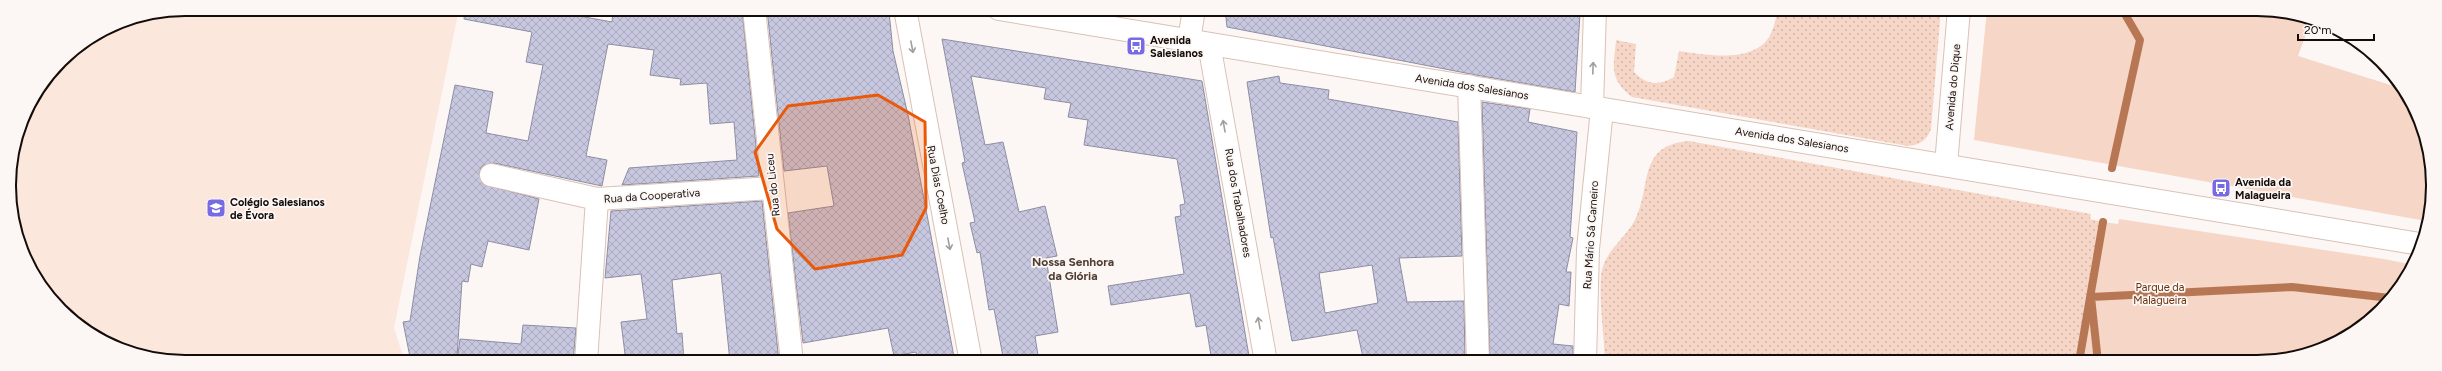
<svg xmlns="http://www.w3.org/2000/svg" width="2442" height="371" font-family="Figtree,sans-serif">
<defs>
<pattern id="grass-dots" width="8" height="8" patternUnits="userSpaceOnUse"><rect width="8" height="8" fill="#f6d6c6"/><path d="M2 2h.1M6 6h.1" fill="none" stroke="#d2b6a9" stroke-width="1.8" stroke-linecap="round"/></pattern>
<pattern id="building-cross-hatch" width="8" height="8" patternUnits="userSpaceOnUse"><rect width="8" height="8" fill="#c7c7df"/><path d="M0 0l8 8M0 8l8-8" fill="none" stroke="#aaaabe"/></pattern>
</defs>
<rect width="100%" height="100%" fill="#fcf7f5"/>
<polygon fill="#fbe7dc" points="186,9 459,9 394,328 405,362 174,362 108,344 53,302 18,242 9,174 23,118 61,61 118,22"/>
<g fill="url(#grass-dots)">
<path d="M1778,9H1941L1931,129C1927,140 1920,145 1908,146L1632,97C1608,78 1614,67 1616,40L1636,44L1634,72C1646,85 1659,86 1674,77L1679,51C1707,55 1759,65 1772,31C1775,24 1776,16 1778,9Z"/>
<path d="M1689,141L2091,214L2090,219L2103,222L2079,362H1605C1604,334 1599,304 1601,276C1603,252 1625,239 1635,220C1652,186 1637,145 1689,141Z"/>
</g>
<g fill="#f6d6c6">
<polygon points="1987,9 2268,9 2311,21 2298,56 2400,88 2424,129 2433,197 2426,221 1974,140"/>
<polygon points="2119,219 2384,259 2414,265 2381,310 2334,344 2268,362 2078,362 2103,222 2118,224"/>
</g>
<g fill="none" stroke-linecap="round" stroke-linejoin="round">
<g stroke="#b87754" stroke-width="8">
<polyline points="2112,168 2140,40 2122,9"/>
<polyline points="2079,362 2103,222"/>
<polyline points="2098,362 2091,297 2292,287 2390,298"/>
</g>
</g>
<g fill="url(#building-cross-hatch)" stroke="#8d8ea4" fill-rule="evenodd">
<polygon points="465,9 563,9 563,13 612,22 613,9 742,9 759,176 622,185 629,168 737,160 734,122 710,124 707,83 680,85 681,79 650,75 654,50 608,44 586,156 607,160 602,186 494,163 482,166 479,173 483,184 539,199 529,250 488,241 482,267 471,264 468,282 462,281 457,357 410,357 403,322 410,321 420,256 455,85 493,92 486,133 528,141 543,65 526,62 532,32 464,19"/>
<polygon points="767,9 869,9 889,12 893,51 908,115 955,362 918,362 916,352 894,356 888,328 803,343 788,213 834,206 827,166 784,171"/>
<polygon points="1225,9 1548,9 1580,14 1575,92 1476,75 1227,27"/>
<polygon points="942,39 1202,81 1250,362 1212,362 1206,325 1196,327 1190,293 1111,305 1108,286 1184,274 1175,217 1181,216 1180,205 1185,204 1177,159 1084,145 1088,120 1068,117 1071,103 1044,99 1046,88 971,76 985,145 1003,142 1019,212 1045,206 1057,256 1046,258 1058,332 1035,336 1039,362 1004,362 994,309 989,310 980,252 977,253 970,223 975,222 962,163 965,162"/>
<path d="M1279,76L1280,83L1329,90L1328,99L1458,122L1462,256L1399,258L1407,302L1464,301L1465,362H1364L1357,330L1292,341L1273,237L1271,238L1247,82ZM1372,265L1378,303L1325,313L1319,273Z"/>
<polygon points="1482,102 1530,109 1528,122 1577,132 1570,237 1573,238 1566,272 1571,272 1569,306 1559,304 1553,344 1573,346 1573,362 1490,362"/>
<polygon points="762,201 779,362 730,362 721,273 672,280 677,334 682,333 684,362 626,362 621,322 647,319 641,274 605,278 611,211"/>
<polygon points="523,325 576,328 573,362 457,362 460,339 521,344"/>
</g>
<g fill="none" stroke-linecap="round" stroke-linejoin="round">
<g stroke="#dac1b4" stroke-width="24">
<g id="minor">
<polyline points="754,9 792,362"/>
<polyline points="905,9 971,362"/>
<polyline points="999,9 2420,244"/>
<polyline points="1189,41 1194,9"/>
<polyline points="1209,44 1266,362"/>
<polyline points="1469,86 1478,362"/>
<polyline points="1592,107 1595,9"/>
<polyline points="1946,165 1959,9"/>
<polyline points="491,175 597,199"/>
<polyline points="586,362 597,199 773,188"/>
<polyline points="1585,362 1588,249 1602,109"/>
</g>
</g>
<use href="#minor" stroke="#fff" stroke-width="22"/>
</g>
<defs><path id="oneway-shaft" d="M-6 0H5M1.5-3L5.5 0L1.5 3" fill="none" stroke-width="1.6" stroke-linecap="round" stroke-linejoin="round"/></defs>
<g stroke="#a19e9c">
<use href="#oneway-shaft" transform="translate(912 47) rotate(79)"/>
<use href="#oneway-shaft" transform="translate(1593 68) rotate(-88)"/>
<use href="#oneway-shaft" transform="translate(1224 126) rotate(-100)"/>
<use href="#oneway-shaft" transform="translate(949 244) rotate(79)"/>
<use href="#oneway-shaft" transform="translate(1259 323) rotate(-100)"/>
</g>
<path fill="#e8590c" fill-opacity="0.2" stroke="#e8590c" stroke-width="3" stroke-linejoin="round" d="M878,95L925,122L926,208L902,255L815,269L777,229L755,152L788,106Z"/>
<defs>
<g id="bus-square" transform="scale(1)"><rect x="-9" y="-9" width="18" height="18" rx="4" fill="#776ae5" stroke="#fcf7f5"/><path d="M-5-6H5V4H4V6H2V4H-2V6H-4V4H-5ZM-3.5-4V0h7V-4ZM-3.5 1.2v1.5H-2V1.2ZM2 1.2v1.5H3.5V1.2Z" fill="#fff"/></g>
<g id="school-square" transform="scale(1)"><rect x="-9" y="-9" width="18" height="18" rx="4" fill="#776ae5" stroke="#fcf7f5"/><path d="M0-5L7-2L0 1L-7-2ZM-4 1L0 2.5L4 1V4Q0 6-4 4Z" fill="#fff"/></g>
</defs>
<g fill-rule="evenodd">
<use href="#bus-square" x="1136" y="46"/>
<use href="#bus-square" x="2221" y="188"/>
<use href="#school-square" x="216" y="208"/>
</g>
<g text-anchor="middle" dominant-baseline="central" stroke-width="3.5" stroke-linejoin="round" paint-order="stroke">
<g font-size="11" font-weight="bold" fill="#140c08" stroke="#fcf7f5" text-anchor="start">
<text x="1150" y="40">Avenida<tspan x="1150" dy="13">Salesianos</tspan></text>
<text x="2235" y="182">Avenida da<tspan x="2235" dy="13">Malagueira</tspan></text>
<text x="230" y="202">Colégio Salesianos<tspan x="230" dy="13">de Évora</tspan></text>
</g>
<g font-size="11" fill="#140c08" stroke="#fcf7f5">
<text transform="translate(1472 87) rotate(9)">Avenida dos Salesianos</text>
<text transform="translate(1953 87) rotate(-85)">Avenida do Dique</text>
<text transform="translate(1792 140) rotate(9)">Avenida dos Salesianos</text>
<text transform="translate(773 185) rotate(-96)">Rua do Liceu</text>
<text transform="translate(938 185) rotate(79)">Rua Dias Coelho</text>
<text transform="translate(652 196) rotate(-4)">Rua da Cooperativa</text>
<text transform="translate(1238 203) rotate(80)">Rua dos Trabalhadores</text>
<text transform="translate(1591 235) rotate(-86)">Rua Mário Sá Carneiro</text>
</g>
<g font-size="11" fill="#68300b" stroke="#fcf7f5">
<text x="2160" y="287">Parque da<tspan x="2160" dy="13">Malagueira</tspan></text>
</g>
<g font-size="12" font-weight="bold" fill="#513d32" stroke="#fcf7f5">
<text x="1073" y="262">Nossa Senhora<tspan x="1073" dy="14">da Glória</tspan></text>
</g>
</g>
<path d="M0 0H2442V371H0ZM185 16H2257A169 169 0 0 1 2426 185V186A169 169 0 0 1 2257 355H185A169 169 0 0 1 16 186V185A169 169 0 0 1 185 16Z" fill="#fcf7f5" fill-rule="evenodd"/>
<path fill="none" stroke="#140c08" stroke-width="2" d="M185 16H2257A169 169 0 0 1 2426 185V186A169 169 0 0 1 2257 355H185A169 169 0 0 1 16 186V185A169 169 0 0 1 185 16Z"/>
<path d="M2298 34v6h76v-6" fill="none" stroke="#140c08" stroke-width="2"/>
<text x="2304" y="34" font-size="12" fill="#140c08" stroke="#fcf7f5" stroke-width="3" paint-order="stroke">20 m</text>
</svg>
